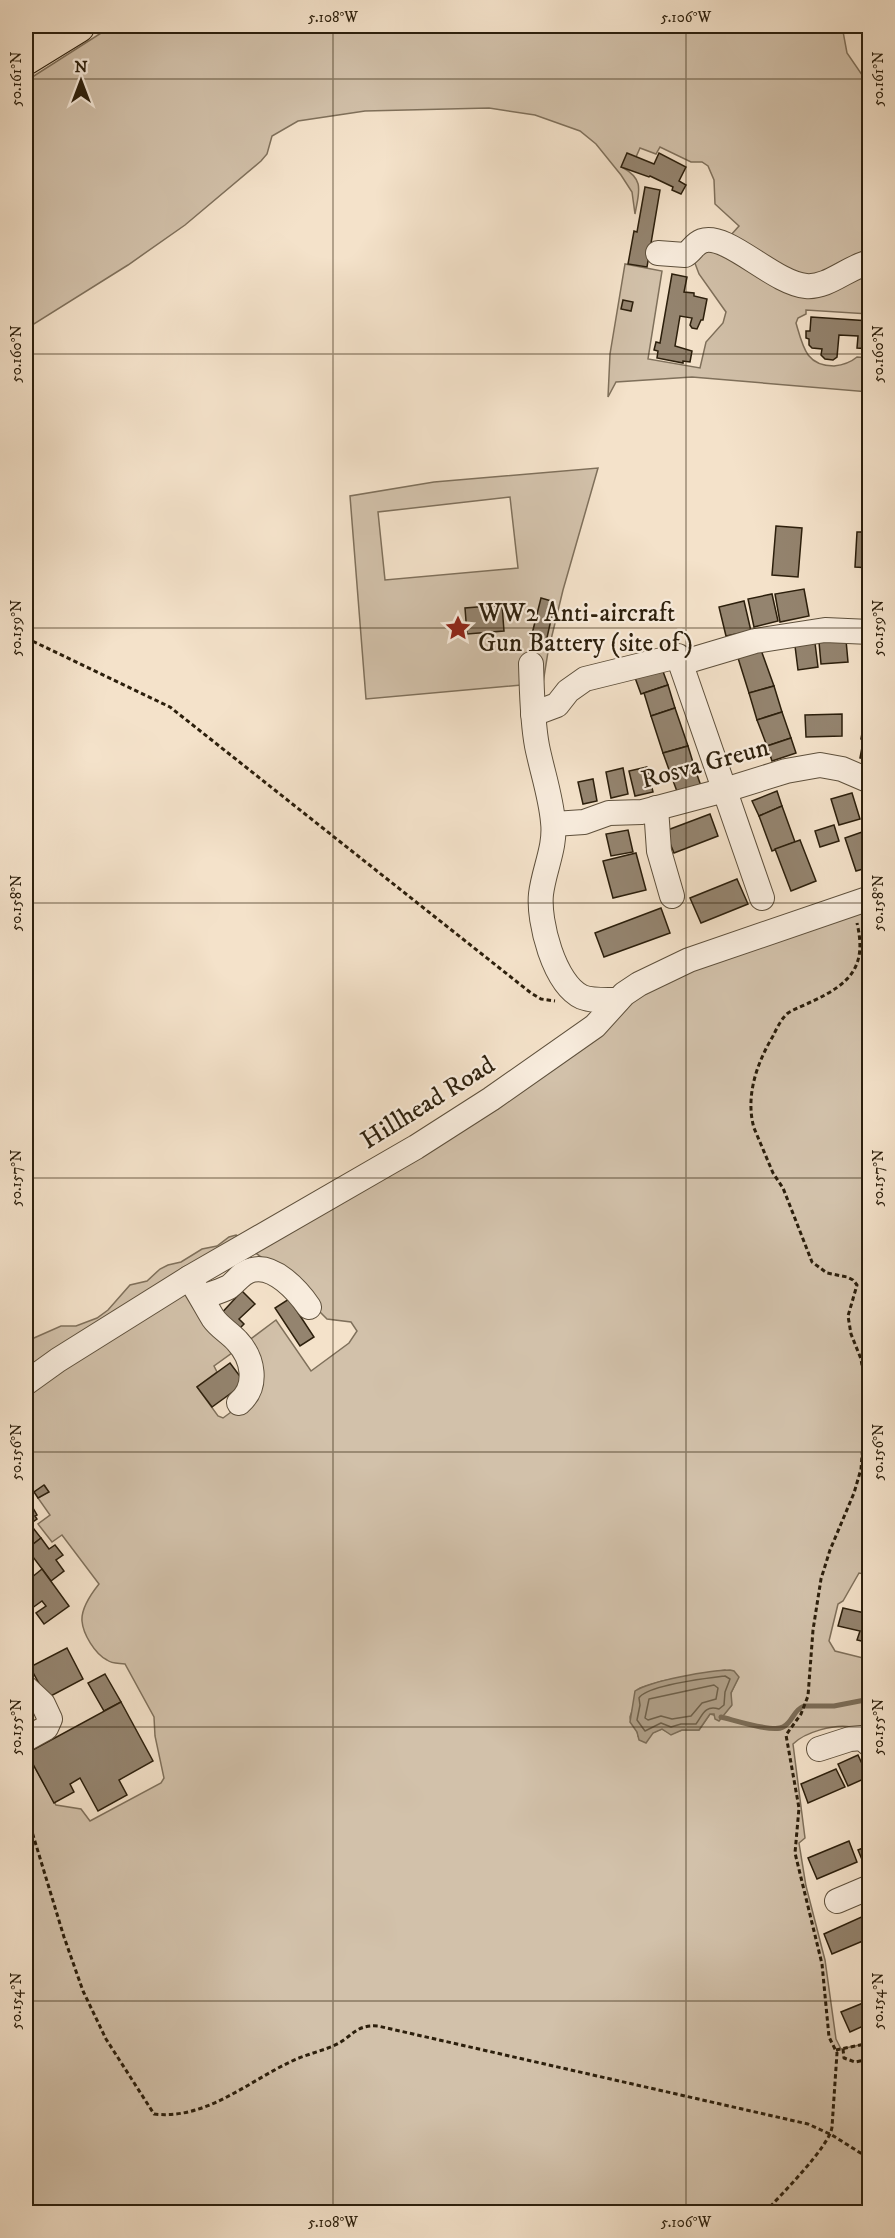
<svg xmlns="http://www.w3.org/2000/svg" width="895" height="2238" font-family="'IM FELL DW Pica',serif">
<rect width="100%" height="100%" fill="#f4e2ca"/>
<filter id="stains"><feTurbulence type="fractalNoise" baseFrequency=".00333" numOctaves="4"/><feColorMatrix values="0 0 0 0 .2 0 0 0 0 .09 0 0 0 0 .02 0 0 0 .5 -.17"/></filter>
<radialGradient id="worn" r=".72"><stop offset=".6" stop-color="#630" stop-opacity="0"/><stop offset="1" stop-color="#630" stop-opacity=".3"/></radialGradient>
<g fill="#d2c1aa" stroke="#7f705b" stroke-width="1.5" fill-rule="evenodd">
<path d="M112,26H842L847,53L869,85V314L806,310V314L798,318L796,323C803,347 806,366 834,366C843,365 850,363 857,357L869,358V392L692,377L616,382L608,397L610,354L625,264L662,271L648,359L700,368L706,342L723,323L726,312L699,274L693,258L722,245L739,226L715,204L714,180L708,166L702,162H691L660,147L656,154L640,148L636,157L622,167C645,180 639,191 635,214L632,192L621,175L596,144L580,131L535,115L489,108L365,111L298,121L272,136L267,154L261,161L185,225L128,265L26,329V81Z"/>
<path d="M598,468L563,590L548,652L543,683L366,699L350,496L434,482ZM510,497L518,568L385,580L378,512Z"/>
<path d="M869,898V1575L859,1573L843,1601L838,1604L829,1641L835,1651L863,1658L869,1657V1733C864,1731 857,1728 851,1727C834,1724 805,1732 793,1744L805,1838L799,1843L806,1886L825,1960L836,2039L841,2049L869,2043V2212H26V1759L29,1757L56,1805L81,1809L90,1821L161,1783L164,1778L155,1736L154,1717L125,1664C119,1663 112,1664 107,1660C95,1654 83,1634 82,1621C81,1608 91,1594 99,1584L62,1535L52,1542L38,1524L50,1515L38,1498L48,1492L45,1486L34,1492L26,1494V1384L187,1280L236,1350L214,1366L217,1372L197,1387L218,1416L223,1418L246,1401L244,1344L276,1320L311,1371L349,1343L357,1331L351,1322L327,1319L320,1312L305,1290L245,1245L329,1197L619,1000ZM725,1670L737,1680L731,1693V1706L721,1717L710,1714L699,1730H682L671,1734L662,1729C651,1732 652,1736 638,1736C638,1728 630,1725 630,1717L640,1688L662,1681Z"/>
<polygon points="236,1235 238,1236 26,1383 26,1345 34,1338 61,1326 76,1326 97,1318 108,1310 130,1285 147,1281 160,1269 168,1265 181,1262 202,1249 217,1246 229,1237"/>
</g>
<path fill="#b0a089" stroke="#7b6c57" stroke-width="1.5" d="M730,1670L734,1671L739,1677L731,1693L732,1705L719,1721L715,1719L714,1714H710L699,1730H682L671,1735L662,1729L653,1733L646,1743L639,1740L637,1732L630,1722L635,1691C650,1681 710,1670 730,1670Z"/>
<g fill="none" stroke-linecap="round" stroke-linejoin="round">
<g stroke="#6e604a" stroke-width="1.5">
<path d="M725,1676L730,1679L725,1692L724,1705L719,1709C705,1705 703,1714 696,1724H681L671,1727L661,1723L645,1731L637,1720L640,1705L639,1698C647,1685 709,1678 725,1676Z"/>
<polygon points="714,1685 718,1688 716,1699 702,1703 691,1716 672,1719 661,1716 648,1720 645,1718 649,1699"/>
</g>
<g stroke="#7b6c57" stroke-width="5">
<polyline points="805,1706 834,1706 870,1699"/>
<path d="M721,1717C734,1720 773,1733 783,1727C793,1722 793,1710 804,1706"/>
</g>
</g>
<g fill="#94846f" stroke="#2c1f0c" stroke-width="1.5">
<polygon points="627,153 654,164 659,153 686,167 679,181 686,185 681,194 672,190 673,187 650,176 649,177 621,167"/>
<polygon points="645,187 660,190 647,267 628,264 634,231 637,232"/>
<polygon points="672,274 687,277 684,292 694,293 694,296 707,299 703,320 701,320 697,329 692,328 690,325 692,318 680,316 675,346 692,351 690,362 683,361 683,363 657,358 658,351 654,350 656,342 660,343"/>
<polygon points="623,300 633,302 631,311 621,309"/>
<polygon points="811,317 870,321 870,349 857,348 858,336 839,335 837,357 833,360 825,359 821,355 822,349 812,348 809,345 809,339 806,338 806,331 810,331"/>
<polygon points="776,526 802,528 798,577 772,575"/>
<polygon points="857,532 870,532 870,568 855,567"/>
<polygon points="804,589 809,616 780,622 775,594"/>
<polygon points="772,594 778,621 754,627 748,599"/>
<polygon points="541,598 555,602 546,642 531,638"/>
<polygon points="744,601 751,631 726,636 719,607"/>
<polygon points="502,605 504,631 467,634 465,608"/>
<polygon points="846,640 848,662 821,664 819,642"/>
<polygon points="815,643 818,667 798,670 795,646"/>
<polygon points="761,650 774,686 749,693 738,658"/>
<polygon points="661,666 668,685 641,694 634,675"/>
<polygon points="668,685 675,708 651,716 644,693"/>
<polygon points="774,686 782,712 757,720 749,693"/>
<polygon points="675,708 688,746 663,753 651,716"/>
<polygon points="866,711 870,712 870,741 861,739"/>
<polygon points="782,712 791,738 767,746 757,720"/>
<polygon points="842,714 842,736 806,737 805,715"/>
<polygon points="791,738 796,753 772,761 767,746"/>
<polygon points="863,742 870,743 870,760 860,758"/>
<polygon points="688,746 695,769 672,778 663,753"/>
<polygon points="647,767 653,792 635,796 629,771"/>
<polygon points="623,768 628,794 611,798 606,772"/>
<polygon points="695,769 701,786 678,794 672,778"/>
<polygon points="593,779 597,801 583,804 578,782"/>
<polygon points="777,791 782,806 759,816 752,801"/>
<polygon points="852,793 860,819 839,825 831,799"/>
<polygon points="782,806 795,842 772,851 759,816"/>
<polygon points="710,814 718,836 674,853 665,831"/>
<polygon points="834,825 839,841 820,847 815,831"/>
<polygon points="628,830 633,852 611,856 606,834"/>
<polygon points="865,831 870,845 870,867 856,871 845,838"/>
<polygon points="800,840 816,881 791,891 775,849"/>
<polygon points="636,853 646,890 613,898 603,861"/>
<polygon points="737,879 748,904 701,923 690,898"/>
<polygon points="661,908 670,933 604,957 595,933"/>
<polygon points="242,1291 255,1304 239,1319 244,1324 236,1332 218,1317"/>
<polygon points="289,1299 314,1337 300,1346 275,1308"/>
<polygon points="230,1363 245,1383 212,1407 197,1387"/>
<polygon points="44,1485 49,1492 38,1498 34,1492"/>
<polygon points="28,1508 30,1510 33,1508 37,1515 35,1516 37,1519 30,1524 41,1538 27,1549 26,1510"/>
<polygon points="41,1538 49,1549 55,1545 63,1555 56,1560 64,1571 51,1581 27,1549"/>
<polygon points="42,1569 69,1606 44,1624 36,1613 46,1606 42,1601 28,1611 26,1608 26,1582"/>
<polygon points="843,1608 865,1613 863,1625 870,1627 866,1642 857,1640 860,1631 838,1626"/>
<polygon points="67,1648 83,1679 47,1698 30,1667"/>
<polygon points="105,1674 121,1702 104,1711 88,1683"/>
<polygon points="121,1702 153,1761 119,1780 127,1795 98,1811 80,1778 70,1784 74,1792 54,1803 27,1753"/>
<polygon points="858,1755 868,1777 848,1786 838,1764"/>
<polygon points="836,1769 845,1787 808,1803 801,1784"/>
<polygon points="849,1841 857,1862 817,1879 808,1858"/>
<polygon points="870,1845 870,1874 868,1874 858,1850"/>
<polygon points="868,1914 870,1938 832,1954 824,1934"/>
<polygon points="863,2003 870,2018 870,2023 850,2032 841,2012"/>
</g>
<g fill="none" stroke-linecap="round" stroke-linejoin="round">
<g stroke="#5e503c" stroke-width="26">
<g id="minor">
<path d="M658,253L685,255C692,251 694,244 702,241C727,232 773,283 806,286C828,288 848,267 870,262"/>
<polyline points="681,663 755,641 825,630 870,632"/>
<path d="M531,664C532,691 532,719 537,746C542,771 551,797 553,822C556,847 544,869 541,894C538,921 554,984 582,997C592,1001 606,1000 618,1000"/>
<polyline points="533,714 557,705 568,691 585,679 678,656 762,898"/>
<polyline points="656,808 659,851 672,896"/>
<polyline points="554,824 584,822 609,813 642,812 725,790 786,771 820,765 842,769 870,781"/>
<path d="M189,1278C198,1291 205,1305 213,1318C219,1327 230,1333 237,1341C253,1358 259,1386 239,1403"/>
<path d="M202,1297C211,1294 221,1291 229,1287C237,1281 242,1272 252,1270C274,1264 298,1291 309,1307"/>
<polyline points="26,1383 58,1360 189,1278 416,1147 491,1099 595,1026 624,994 639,984 689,960 870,898"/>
<polyline points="26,1688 43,1704 50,1719 46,1728 26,1739"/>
<polyline points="819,1749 850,1739 862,1738 870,1745"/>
<polyline points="837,1901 870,1887"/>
</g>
</g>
<g stroke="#2c1f0c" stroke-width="35">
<polyline id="highway" points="26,58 78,26"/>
</g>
<g stroke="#2c1f0c" stroke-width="3" stroke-dasharray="4.5 3" stroke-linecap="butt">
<polyline points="26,638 170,707 531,993 541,999 555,1001"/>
<path d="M26,1812L64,1937L83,1991L106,2039L154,2114C205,2120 246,2083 290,2062C304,2055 319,2052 333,2046C352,2038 355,2024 378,2026L808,2124L832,2135L870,2159"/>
<polyline points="869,2043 870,2053"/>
<polyline points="843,2049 844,2058 855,2062 870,2059"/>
<polyline points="836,2050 870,2043"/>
<path d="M765,2212C780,2196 830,2146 832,2127L837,2053L829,2037L822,1964L795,1853L799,1808L786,1735L801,1714L808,1696L813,1630L821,1579L830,1550L854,1493L861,1469L867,1396L861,1359L851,1334L848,1316L857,1285L853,1280L847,1277L827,1273L812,1262L783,1188L773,1173L754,1128C745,1096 757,1063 773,1036C777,1028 781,1019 788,1013C796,1008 805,1005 813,1001C851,983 867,966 857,923"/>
</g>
<use href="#minor" stroke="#f8ecdd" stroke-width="24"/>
<use href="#highway" stroke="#f4e2ca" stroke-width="33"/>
</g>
<path fill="none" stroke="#2c1f0c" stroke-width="1.5" stroke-opacity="0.45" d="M333,26V2212M686,26V2212M26,79H870M26,354H870M26,628H870M26,903H870M26,1178H870M26,1452H870M26,1727H870M26,2001H870"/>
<defs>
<g id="sight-bare" transform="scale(2.07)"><path d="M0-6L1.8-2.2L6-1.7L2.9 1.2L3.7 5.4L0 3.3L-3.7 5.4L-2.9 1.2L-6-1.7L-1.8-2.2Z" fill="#8f2418" stroke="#f8ecdd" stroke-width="2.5" paint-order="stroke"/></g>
</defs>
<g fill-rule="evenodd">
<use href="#sight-bare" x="458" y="628"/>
</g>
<g text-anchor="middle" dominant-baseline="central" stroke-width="4.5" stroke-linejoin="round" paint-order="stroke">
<g font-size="26" fill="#2c1f0c" stroke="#f8ecdd" text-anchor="start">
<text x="478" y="613">WW2 Anti-aircraft<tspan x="478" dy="30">Gun Battery (site of)</tspan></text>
</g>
<g font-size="26" fill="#2c1f0c" stroke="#f8ecdd">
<text transform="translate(705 764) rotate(-15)">Rosva Greun</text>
<text transform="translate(428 1103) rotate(-32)">Hillhead Road</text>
</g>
</g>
<rect width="895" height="2238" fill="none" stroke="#f4e2ca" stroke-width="66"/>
<g transform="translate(81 81)" stroke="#f8ecdd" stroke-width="4.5" paint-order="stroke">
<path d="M0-4.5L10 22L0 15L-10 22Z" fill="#2c1f0c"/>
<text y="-9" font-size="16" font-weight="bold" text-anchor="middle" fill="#2c1f0c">N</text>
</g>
<rect x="33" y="33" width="829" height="2172" fill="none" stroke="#2c1f0c" stroke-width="2"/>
<g font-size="15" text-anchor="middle" fill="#2c1f0c">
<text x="333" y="22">5.108°W</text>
<text x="686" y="22">5.106°W</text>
<text transform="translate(16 79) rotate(-90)" y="5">50.161°N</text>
<text transform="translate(878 79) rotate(-90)" y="5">50.161°N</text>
<text transform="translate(16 354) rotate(-90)" y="5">50.160°N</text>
<text transform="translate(878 354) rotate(-90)" y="5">50.160°N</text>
<text transform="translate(16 628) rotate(-90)" y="5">50.159°N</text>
<text transform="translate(878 628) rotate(-90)" y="5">50.159°N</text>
<text transform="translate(16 903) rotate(-90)" y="5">50.158°N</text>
<text transform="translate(878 903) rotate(-90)" y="5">50.158°N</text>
<text transform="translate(16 1178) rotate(-90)" y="5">50.157°N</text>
<text transform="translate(878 1178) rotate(-90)" y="5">50.157°N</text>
<text transform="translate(16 1452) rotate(-90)" y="5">50.156°N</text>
<text transform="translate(878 1452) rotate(-90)" y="5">50.156°N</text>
<text transform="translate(16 1727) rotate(-90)" y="5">50.155°N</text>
<text transform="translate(878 1727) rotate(-90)" y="5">50.155°N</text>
<text transform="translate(16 2001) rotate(-90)" y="5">50.154°N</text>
<text transform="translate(878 2001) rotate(-90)" y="5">50.154°N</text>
<text x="333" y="2227">5.108°W</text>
<text x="686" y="2227">5.106°W</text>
</g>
<rect width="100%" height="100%" filter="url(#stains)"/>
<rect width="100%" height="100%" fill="url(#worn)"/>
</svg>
